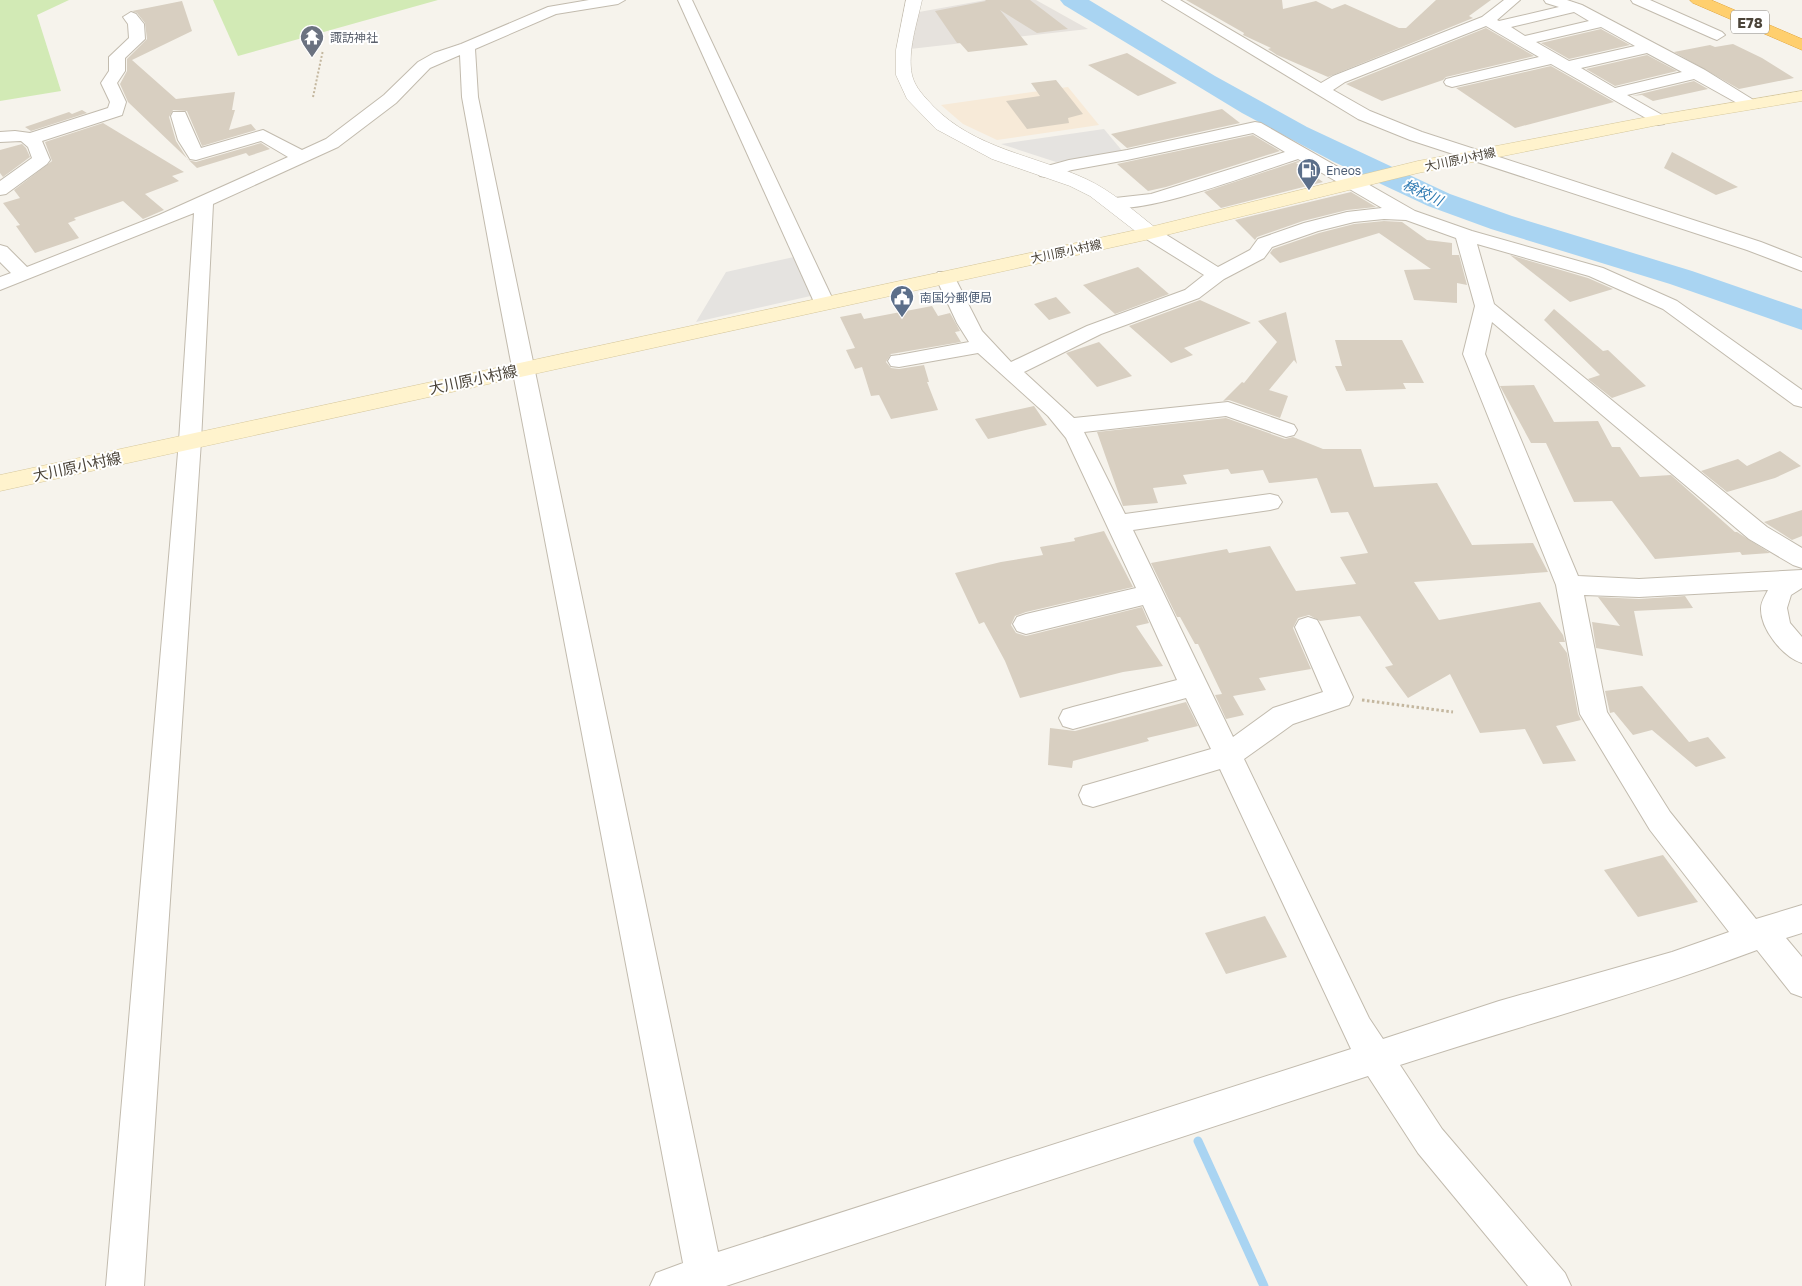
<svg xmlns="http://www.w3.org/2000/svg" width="1802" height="1286" font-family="'Golos Text','Noto Sans JP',sans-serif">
<rect width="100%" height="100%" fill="#f6f3ec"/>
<polygon fill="#f7ead8" points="1068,87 1099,125 997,140 963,124 941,105"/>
<polygon fill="#e6e2dd" points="986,0 1036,0 1088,29 910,49 919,12"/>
<g fill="#d2eab5">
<polygon points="0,0 69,0 37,15 61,91 0,101"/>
<polygon points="213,0 438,0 238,56"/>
</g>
<g fill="#e5e3e0">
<polygon points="1104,129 1124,153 1056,162 1001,144"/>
<polygon points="794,257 815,295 696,322 726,272"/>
</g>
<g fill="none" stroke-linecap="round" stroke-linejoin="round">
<polyline stroke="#a9d4f2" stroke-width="9" points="1198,1141 1264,1286"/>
<polygon fill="#a9d4f2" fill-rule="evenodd" points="1060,0 1089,0 1215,76 1307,127 1450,194 1512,216 1692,271 1802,309 1802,330 1670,284 1491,229 1428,206 1334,162 1242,113 1064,5"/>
</g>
<g fill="#d8cfc1">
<polygon points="985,0 1030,0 1068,29 1037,33 1000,10 1028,45 968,52 960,43 957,43 935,11 986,1"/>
<polygon points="1186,0 1282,0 1283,9 1316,1 1332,9 1345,4 1399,28 1406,28 1436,0 1491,0 1469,16 1473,18 1328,77 1277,55 1268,49 1271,48 1243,35 1244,33"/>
<polygon points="182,1 192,31 132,60 176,99 235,92 232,110 235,110 229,130 251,124 256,130 202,146 187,111 173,110 169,117 176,141 188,160 196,162 261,143 270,149 249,156 246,153 197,168 128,102 120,84 127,71 127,59 147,39 145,23 137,13 132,11"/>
<polygon points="1486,28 1534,56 1446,77 1443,80 1382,101 1346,84"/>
<polygon points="1601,29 1630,45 1569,59 1541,43"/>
<polygon points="1733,44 1762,58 1794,78 1739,89 1674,52 1710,45 1715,47"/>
<polygon points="1127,53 1177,83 1138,96 1088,65"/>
<polygon points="1647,55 1677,71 1615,86 1586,69"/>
<polygon points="1551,66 1614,102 1515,128 1456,88"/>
<polygon points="1056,80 1083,114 1068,118 1069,123 1027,129 1006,101 1040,96 1031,83"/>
<polygon points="1694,81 1708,89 1653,101 1642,95 1632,96"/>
<polygon points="1222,109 1240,123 1127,148 1111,134"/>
<polygon points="82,110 87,113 31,131 25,127 69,112 72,114"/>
<polygon points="103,123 184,172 172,176 179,181 145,194 164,210 143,219 123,201 74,218 76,220 68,223 79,238 35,253 16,226 20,225 3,203 20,198 14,190 52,161 45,142"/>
<polygon points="1253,135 1280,151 1166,187 1148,191 1117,164"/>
<polygon points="22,144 26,148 30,157 3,177 0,173 0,150"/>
<polygon points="1672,152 1738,187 1716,195 1664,168"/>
<polygon points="1298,161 1300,162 1296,163 1323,182 1221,208 1204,192"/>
<polygon points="1351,192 1376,207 1347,210 1303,221 1257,237 1255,240 1235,220"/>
<polygon points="1384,221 1402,222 1427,240 1452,243 1452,255 1459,255 1467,285 1457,283 1457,303 1414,300 1404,270 1431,269 1379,233 1280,263 1270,253 1273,249 1319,233 1354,224"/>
<polygon points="1510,255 1588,278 1613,289 1570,302"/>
<polygon points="1138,267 1169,294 1115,314 1083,285"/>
<polygon points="1056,297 1071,313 1049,320 1034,304"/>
<polygon points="1200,300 1251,323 1184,348 1193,355 1171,363 1129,326"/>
<polygon points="932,306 938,316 950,313 960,331 955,332 961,342 891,354 886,362 891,368 899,369 924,365 929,382 927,382 938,410 891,419 879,395 871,396 862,367 855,369 846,350 855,348 840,317 861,313 864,319"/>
<polygon points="1554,309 1603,351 1608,350 1646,386 1612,398 1588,379 1600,375 1544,320"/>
<polygon points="1286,312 1297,364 1294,360 1269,390 1288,396 1280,418 1229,400 1223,401 1242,382 1244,383 1277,342 1258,321"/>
<polygon points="1335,340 1402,340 1424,383 1403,383 1406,389 1346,391 1335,366 1342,366"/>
<polygon points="1099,342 1132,376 1097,387 1066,353"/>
<polygon points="1534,385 1554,422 1598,421 1612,447 1620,447 1640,477 1671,475 1735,532 1737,532 1770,553 1742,555 1740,552 1655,559 1612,501 1574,502 1546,443 1531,443 1500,386"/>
<polygon points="1034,406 1047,425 988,439 975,419"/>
<polygon points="1226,418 1285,439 1293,437 1323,449 1361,449 1374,487 1437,483 1472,545 1533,543 1548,572 1414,582 1439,620 1540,602 1563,635 1565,642 1559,642 1567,653 1578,714 1581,720 1556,726 1576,761 1543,764 1525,729 1480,733 1450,674 1408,698 1385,667 1393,665 1360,616 1320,621 1309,615 1298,618 1293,628 1311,669 1259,678 1266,690 1233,696 1244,715 1226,719 1215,695 1222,694 1198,644 1195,644 1180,617 1177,617 1151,563 1227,549 1229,553 1270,546 1296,591 1356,584 1340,557 1368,553 1348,512 1331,513 1317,478 1269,483 1263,470 1231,474 1228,469 1183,475 1187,484 1153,488 1158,503 1123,506 1097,432"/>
<polygon points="1780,451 1801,466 1775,478 1727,492 1701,471 1738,459 1747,466"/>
<polygon points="1802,510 1802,536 1792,540 1764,522"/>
<polygon points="1104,531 1133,587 1026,612 1015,616 1011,625 1016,633 1026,636 1142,607 1149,623 1136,626 1163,666 1123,672 1020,698 1005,661 984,622 979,624 955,573 1001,562 1043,555 1040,547 1075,541 1074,538"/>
<polygon points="1685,596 1693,608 1634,611 1643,656 1596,648 1592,622 1620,626 1598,597 1639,599"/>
<polygon points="1642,686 1689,742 1708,737 1726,758 1696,767 1652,730 1633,735 1614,712 1610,713 1605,691"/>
<polygon points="1186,702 1198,726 1147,738 1149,741 1073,761 1072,768 1048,765 1050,728 1075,731"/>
<polygon points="1663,855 1698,902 1638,917 1604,870"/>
<polygon points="1265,916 1287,957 1226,974 1205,933"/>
</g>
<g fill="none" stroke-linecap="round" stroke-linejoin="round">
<g stroke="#c2bbae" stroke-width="2">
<g id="minor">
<path d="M589,0H625L618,4L556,14L475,49L478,97L718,1252L1351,1049L1220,769L1093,807L1083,804L1079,795L1083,786L1211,749L1186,698L1073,729L1063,726L1059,718L1063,710L1073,707L1177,680L1143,605L1026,634L1017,631L1013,624L1017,617L1026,614L1136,588L1066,438L1048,416L978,353L899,367L891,366L888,361L891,356L899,355L969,342L957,323L935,276L938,272H952L982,331L1011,362L1087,326L1185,290L1204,275L1143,237L1141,233L1143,229H1157L1218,267L1250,250L1258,239L1304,223L1347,212L1382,208L1298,159C1257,172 1144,216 1106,207L1104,203L1106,199L1151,194L1285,152L1253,133L1127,160L1072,170L1046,177L1040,176L1037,172L1040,168L1069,160L1127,150L1255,122L1261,123L1415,211L1472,231L1603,268L1677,301L1802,390V407L1794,405L1663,309L1589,276L1477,244L1494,304L1767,527L1802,548V568L1793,565L1749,539L1492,322L1485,354L1578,576L1639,579L1802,570V588L1791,595L1787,608L1790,623L1802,637V663C1783,657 1760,629 1761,608C1761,602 1765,596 1768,590L1639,597L1584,595L1607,712L1670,812L1756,919L1802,905V933L1786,938L1802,957V997L1791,993L1757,950C1640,994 1519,1026 1400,1065L1442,1129L1565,1273L1571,1286H1528L1418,1153L1368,1076L726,1286H650L656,1273L683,1263L498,294L462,97L460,55L430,68L396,103L338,147L213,204L201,441L144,1286H106L179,441L194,213L0,290V277L11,273L0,262V245L7,247L27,267L159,215L288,157L261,141L196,160L190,159L178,140L171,116L173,112H185L201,148L263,130L302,150L326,139L384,95L418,62L434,53L461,44L548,7ZM1384,219L1406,220L1456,238L1475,306L1463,354L1556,585L1580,714L1650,830L1729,932L1672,952L1499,1001L1383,1039L1369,1018L1244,759L1293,724L1349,705L1353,697L1321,627L1317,620L1308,617L1299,620L1295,627L1323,692L1273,708L1233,737L1133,530L1270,510L1278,508L1282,502L1278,496L1270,494L1125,514L1084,432L1226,416L1286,437L1294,435L1297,430L1294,425L1228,402L1074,418L1024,372L1101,334L1199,298L1224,279L1264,258L1272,247L1318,231L1354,222Z"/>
<polygon points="678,0 692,0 834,302 831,306 824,308 817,306 814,302"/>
<path d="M1162,0H1180L1321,83L1333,76L1482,17L1504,0H1520L1497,20L1499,21L1559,7L1546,3L1544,0H1567L1582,5L1705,70L1760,104L1758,108H1746L1694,79L1627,95L1664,116L1666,120L1664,124L1658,125L1551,64L1452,87L1446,85L1444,82L1446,79L1539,57L1486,26L1345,82L1333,90L1370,111L1422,132L1761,242L1802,258V271L1747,250L1410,140L1358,119ZM1574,12L1589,21L1525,36L1511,27ZM1601,27L1635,46L1569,61L1536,42ZM1647,53L1682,72L1615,88L1581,68Z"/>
<polygon points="1631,0 1650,0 1722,32 1725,35 1717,40 1712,38 1633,3"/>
<polygon points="131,12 136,14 144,24 145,39 125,58 125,71 117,83 126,102 122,115 42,141 50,160 47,164 6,194 0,195 0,181 32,158 28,147 21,141 0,142 0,132 15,131 30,133 108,108 110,102 101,83 109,71 109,57 129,38 128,24 123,17"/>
</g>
</g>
<g stroke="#c2bbae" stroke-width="1">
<path id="tertiary" d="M906,0H922C917,23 907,52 912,75C915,88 925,97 933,106C975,149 1034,155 1086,179C1112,191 1134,211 1157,229L1160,233L1157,237H1143L1090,196L1070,186L992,159L936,129L907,99L896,75V50Z"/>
</g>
<g stroke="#d6c79b" stroke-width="1">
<polygon id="secondary" points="1802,91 1802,101 1658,125 1418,173 1150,239 0,491 0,475 1150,227 1418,161 1658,115"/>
</g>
<g stroke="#e0a43c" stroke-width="1">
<polygon id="motorway" points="1690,0 1711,0 1802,39 1802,50 1693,3"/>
</g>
<polyline stroke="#c4b79f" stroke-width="2" stroke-dasharray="2 2" stroke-linecap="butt" points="313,97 323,50"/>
<polyline stroke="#c4b79f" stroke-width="3" stroke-dasharray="2.5 2.5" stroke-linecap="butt" points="1362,700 1453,712"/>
<use href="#minor" fill="#fff" fill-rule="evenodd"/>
<use href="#tertiary" fill="#fff" fill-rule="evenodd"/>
<use href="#secondary" fill="#fff3cd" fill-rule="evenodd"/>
<use href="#motorway" fill="#ffcf6e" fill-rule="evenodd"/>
</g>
<defs>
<g id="temple-pin" transform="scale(1.25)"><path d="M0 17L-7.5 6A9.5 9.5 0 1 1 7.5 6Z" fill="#6b7280" stroke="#fff"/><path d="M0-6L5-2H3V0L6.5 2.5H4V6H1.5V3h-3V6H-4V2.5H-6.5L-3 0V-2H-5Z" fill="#fff"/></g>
<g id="fuel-pin" transform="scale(1.25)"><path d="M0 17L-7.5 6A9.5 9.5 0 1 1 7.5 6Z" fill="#5c6f8a" stroke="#fff"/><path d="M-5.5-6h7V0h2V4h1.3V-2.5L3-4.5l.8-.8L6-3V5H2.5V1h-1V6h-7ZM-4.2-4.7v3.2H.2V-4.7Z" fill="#fff"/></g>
<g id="civic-pin" transform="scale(1.25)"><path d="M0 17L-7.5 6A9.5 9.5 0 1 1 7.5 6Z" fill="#5c6f8a" stroke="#fff"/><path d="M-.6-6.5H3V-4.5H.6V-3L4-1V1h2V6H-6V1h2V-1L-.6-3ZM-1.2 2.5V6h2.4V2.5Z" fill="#fff"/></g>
</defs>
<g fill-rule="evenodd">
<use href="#temple-pin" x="312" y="37"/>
<use href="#fuel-pin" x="1309" y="170"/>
<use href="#civic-pin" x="902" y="297"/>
</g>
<g text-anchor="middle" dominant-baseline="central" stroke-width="4" stroke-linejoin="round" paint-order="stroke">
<g font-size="12" fill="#5b616d" stroke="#fff" text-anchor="start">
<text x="330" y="37">諏訪神社</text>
</g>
<g font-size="12" fill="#4b4439" stroke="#fff">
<text transform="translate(1460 159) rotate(-12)">大川原小村線</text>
<text transform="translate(1066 251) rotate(-12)">大川原小村線</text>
</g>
<g font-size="12" fill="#4e5e75" stroke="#fff" text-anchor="start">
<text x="1326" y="170">Eneos</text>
<text x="920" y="297">南国分郵便局</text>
</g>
<rect fill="#fff" stroke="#817c74" stroke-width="1" x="1731" y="10.5" width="38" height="23" rx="4"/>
<g font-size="14" font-weight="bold" fill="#4b4439">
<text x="1750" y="22">E78</text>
</g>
<g font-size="14" font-style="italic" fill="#2e7ab2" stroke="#fff">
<text transform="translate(1423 192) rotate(25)">検校川</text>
</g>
<g font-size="15" fill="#4b4439" stroke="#fff">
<text transform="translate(473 379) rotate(-12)">大川原小村線</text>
<text transform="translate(77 466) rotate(-12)">大川原小村線</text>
</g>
</g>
</svg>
